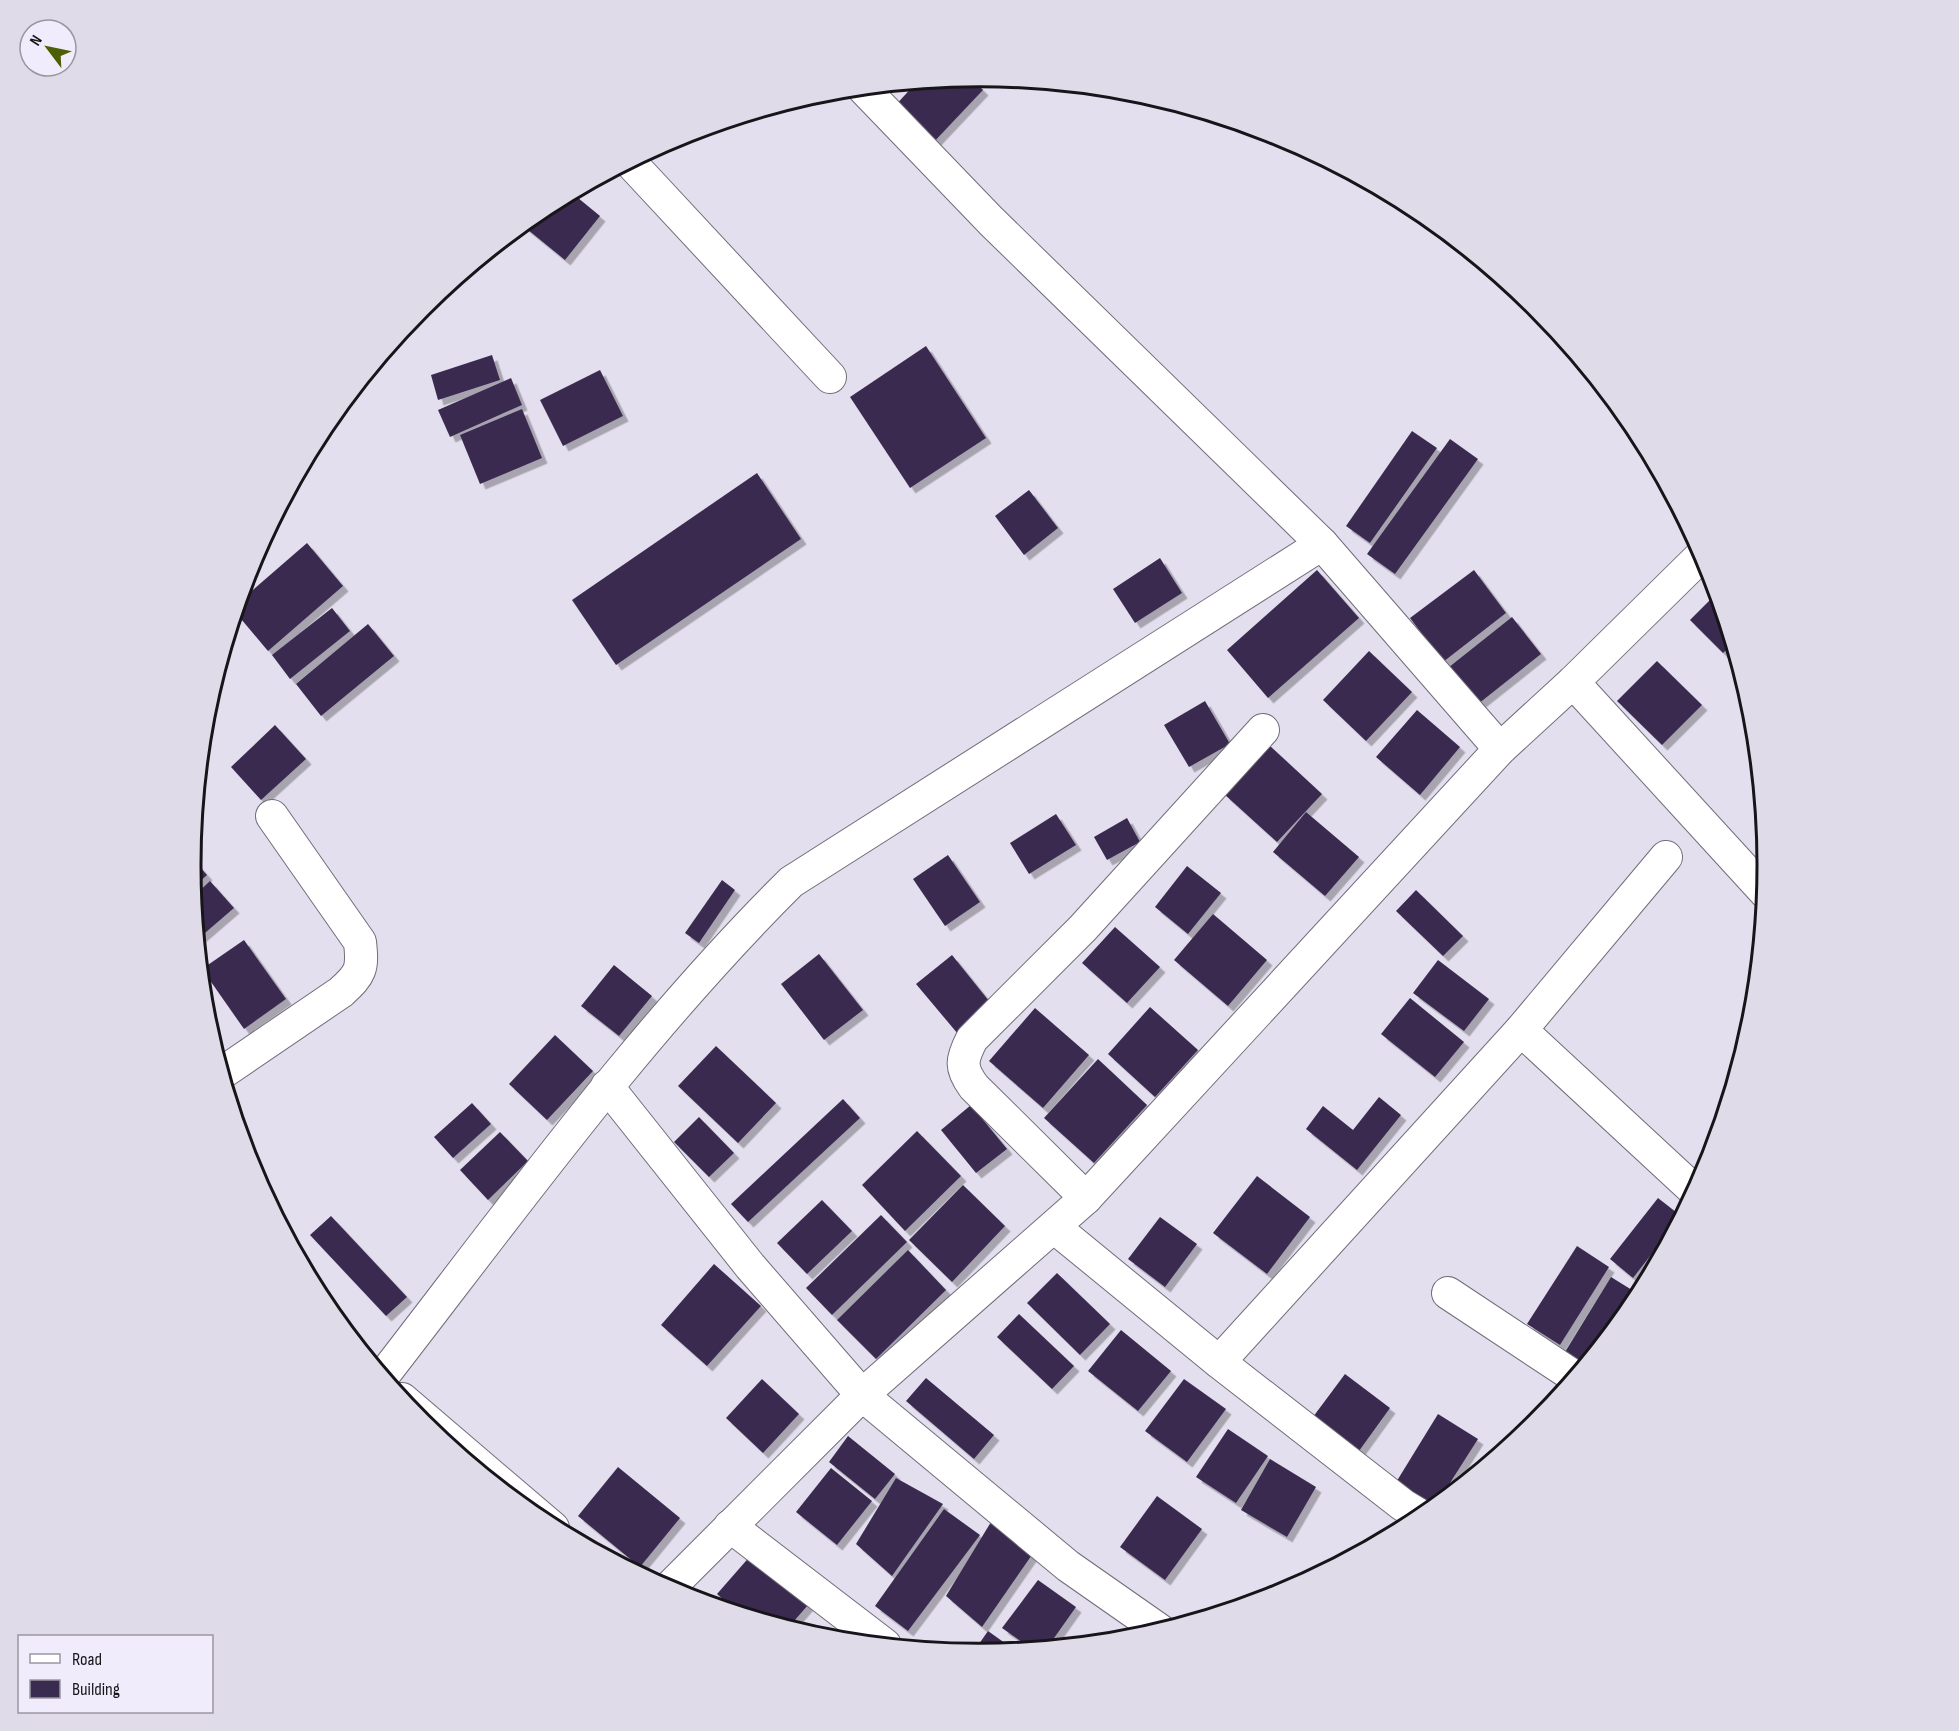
<svg xmlns="http://www.w3.org/2000/svg" width="1959" height="1731" font-family="'Sofia Sans Condensed',sans-serif">
<defs>
<filter id="shadow"><feDropShadow dx="5.5" dy="5.5" stdDeviation="0" flood-color="#0004"/></filter>
</defs>
<rect width="100%" height="100%" fill="#e4dfee"/>
<g fill="#3a2c50" filter="url(#shadow)">
<polygon points="970,77 983,90 931,145 892,109 916,83"/>
<polygon points="572,193 600,216 565,260 522,225 541,209"/>
<polygon points="926,346 986,438 910,488 850,397"/>
<polygon points="492,355 500,380 438,400 431,375"/>
<polygon points="600,370 623,416 563,446 540,400"/>
<polygon points="511,378 522,405 450,437 438,410"/>
<polygon points="522,409 542,458 480,484 460,435"/>
<polygon points="1412,431 1437,448 1370,543 1346,526"/>
<polygon points="1450,439 1478,459 1395,574 1367,554"/>
<polygon points="757,473 801,539 616,665 572,600"/>
<polygon points="1029,490 1058,528 1024,555 995,516"/>
<polygon points="307,543 343,586 268,651 236,613 239,602"/>
<polygon points="1160,558 1182,593 1135,623 1113,589"/>
<polygon points="1317,570 1359,618 1268,698 1227,650"/>
<polygon points="1474,570 1506,613 1443,662 1410,618"/>
<polygon points="1717,593 1733,644 1723,653 1690,620"/>
<polygon points="332,608 350,631 290,679 272,655"/>
<polygon points="1512,617 1541,654 1473,708 1444,671"/>
<polygon points="368,624 394,656 321,716 296,684"/>
<polygon points="1369,651 1412,692 1366,741 1323,700"/>
<polygon points="1657,661 1702,705 1662,745 1617,701"/>
<polygon points="1205,701 1230,744 1189,767 1164,725"/>
<polygon points="1417,710 1460,747 1420,795 1376,757"/>
<polygon points="275,725 306,759 261,800 231,767"/>
<polygon points="1269,745 1322,794 1277,842 1224,794"/>
<polygon points="1306,812 1359,857 1325,896 1273,852"/>
<polygon points="1056,814 1076,845 1029,874 1010,843"/>
<polygon points="1127,818 1140,842 1107,860 1094,837"/>
<polygon points="948,855 980,902 945,926 913,879"/>
<polygon points="191,857 207,875 193,888 191,865"/>
<polygon points="1187,866 1221,893 1188,934 1155,907"/>
<polygon points="722,880 735,890 699,943 685,933"/>
<polygon points="210,881 234,908 198,939 194,896"/>
<polygon points="1416,890 1463,936 1443,956 1396,911"/>
<polygon points="1213,914 1267,960 1228,1006 1174,960"/>
<polygon points="1115,927 1160,967 1127,1003 1082,963"/>
<polygon points="244,940 286,999 244,1029 202,969"/>
<polygon points="819,954 863,1010 824,1040 781,984"/>
<polygon points="952,955 993,1006 958,1034 916,984"/>
<polygon points="1438,960 1489,999 1464,1031 1413,993"/>
<polygon points="614,965 652,996 619,1036 581,1006"/>
<polygon points="1410,998 1464,1042 1435,1077 1381,1034"/>
<polygon points="1150,1007 1198,1050 1155,1097 1108,1054"/>
<polygon points="1035,1008 1089,1055 1043,1108 989,1061"/>
<polygon points="555,1035 593,1071 547,1120 509,1084"/>
<polygon points="716,1046 776,1103 738,1143 678,1086"/>
<polygon points="1098,1059 1147,1105 1094,1163 1044,1118"/>
<polygon points="1379,1097 1401,1115 1357,1170 1306,1129 1323,1106 1353,1130"/>
<polygon points="843,1099 860,1118 748,1222 731,1204"/>
<polygon points="472,1103 491,1124 453,1158 434,1137"/>
<polygon points="971,1105 1007,1149 976,1173 941,1130"/>
<polygon points="699,1117 734,1153 709,1177 674,1142"/>
<polygon points="917,1131 961,1176 905,1231 862,1185"/>
<polygon points="500,1132 528,1161 488,1200 460,1170"/>
<polygon points="1257,1176 1310,1217 1267,1274 1213,1233"/>
<polygon points="963,1185 1005,1226 952,1282 909,1240"/>
<polygon points="1658,1198 1681,1216 1633,1278 1610,1259"/>
<polygon points="822,1200 852,1231 807,1274 777,1243"/>
<polygon points="881,1215 907,1242 832,1315 806,1288"/>
<polygon points="331,1216 407,1297 386,1316 310,1235"/>
<polygon points="1160,1217 1197,1244 1165,1287 1128,1259"/>
<polygon points="1577,1246 1609,1267 1560,1345 1527,1324"/>
<polygon points="908,1250 946,1290 876,1359 837,1320"/>
<polygon points="714,1264 761,1306 707,1366 661,1325"/>
<polygon points="1057,1273 1110,1324 1080,1355 1027,1303"/>
<polygon points="1611,1277 1640,1295 1586,1365 1565,1352"/>
<polygon points="1019,1314 1074,1366 1052,1389 997,1337"/>
<polygon points="1121,1330 1171,1371 1138,1411 1088,1371"/>
<polygon points="1345,1374 1390,1408 1359,1451 1313,1417"/>
<polygon points="926,1378 994,1435 974,1459 906,1401"/>
<polygon points="762,1379 799,1414 763,1453 726,1418"/>
<polygon points="1184,1379 1226,1409 1187,1462 1145,1431"/>
<polygon points="1438,1414 1478,1439 1434,1508 1395,1484"/>
<polygon points="1228,1429 1268,1456 1236,1503 1196,1477"/>
<polygon points="848,1436 895,1474 875,1499 829,1462"/>
<polygon points="1270,1459 1316,1487 1287,1537 1241,1510"/>
<polygon points="618,1467 680,1518 640,1567 578,1516"/>
<polygon points="831,1468 872,1501 837,1545 796,1512"/>
<polygon points="896,1478 943,1504 892,1576 856,1544"/>
<polygon points="1157,1496 1202,1529 1165,1580 1120,1547"/>
<polygon points="944,1509 980,1535 908,1631 875,1606"/>
<polygon points="991,1522 1036,1549 982,1627 946,1596"/>
<polygon points="752,1554 808,1605 788,1628 738,1613 717,1594"/>
<polygon points="1038,1580 1076,1607 1047,1648 1032,1649 1002,1628"/>
<polygon points="988,1631 1016,1651 972,1654"/>
</g>
<g fill="none" stroke-linecap="round" stroke-linejoin="round">
<g stroke="#716c79" stroke-width="34">
<g id="street">
<polyline points="863,88 991,221 1322,544 1500,749"/>
<polyline points="630,162 830,377"/>
<polyline points="1573,682 1766,893"/>
<polyline points="1521,1030 1696,1192"/>
<path d="M222,1073L341,992C361,974 363,969 360,942L272,816"/>
<polyline points="607,1086 750,1266 862,1395 1068,1566 1161,1631"/>
<path d="M1086,1198L974,1087C960,1068 961,1060 972,1039L1083,928L1263,730"/>
<polyline points="1054,1227 1219,1362 1403,1505 1423,1517"/>
<polyline points="1448,1293 1575,1377"/>
<polyline points="1219,1362 1521,1030 1666,857"/>
<path d="M383,1376C514,1207 639,1033 791,882L1322,544"/>
<polyline points="402,1399 553,1528"/>
<polyline points="730,1526 885,1645"/>
<polyline points="668,1589 862,1395 1086,1198 1500,749 1573,682 1703,554"/>
</g>
</g>
<use href="#street" stroke="#fff" stroke-width="32"/>
</g>
<path d="M0 0H1959V1731H0ZM201 865a778 778 0 1 1 1556 0a778 778 0 1 1-1556 0Z" fill="#e0dbe9" fill-rule="evenodd"/>
<path fill="none" stroke="#17151a" stroke-width="3" d="M201 865a778 778 0 1 1 1556 0a778 778 0 1 1-1556 0Z"/>
<rect x="18" y="1635" width="195" height="78" fill="#f1ecfb" stroke="#9a96a1" stroke-width="1.5"/>
<rect x="30" y="1654" width="30" height="9" fill="#ffffff" stroke="#9a96a1" stroke-width="1.5"/>
<text x="72" y="1665" font-size="18" fill="#17151a">Road</text>
<rect x="30" y="1680" width="30" height="18" fill="#3a2c50" stroke="#9a96a1" stroke-width="1.5"/>
<text x="72" y="1695" font-size="18" fill="#17151a">Building</text>
<g transform="translate(48 48) rotate(302)"><circle r="28" fill="#f1ecfb" stroke="#9a96a1" stroke-width="1.5"/>
<path d="M0-4.5L10 22L0 15L-10 22Z" fill="#4d5f04"/>
<text y="-9" font-size="16" font-weight="bold" text-anchor="middle" fill="#17151a">N</text>
</g>
</svg>
